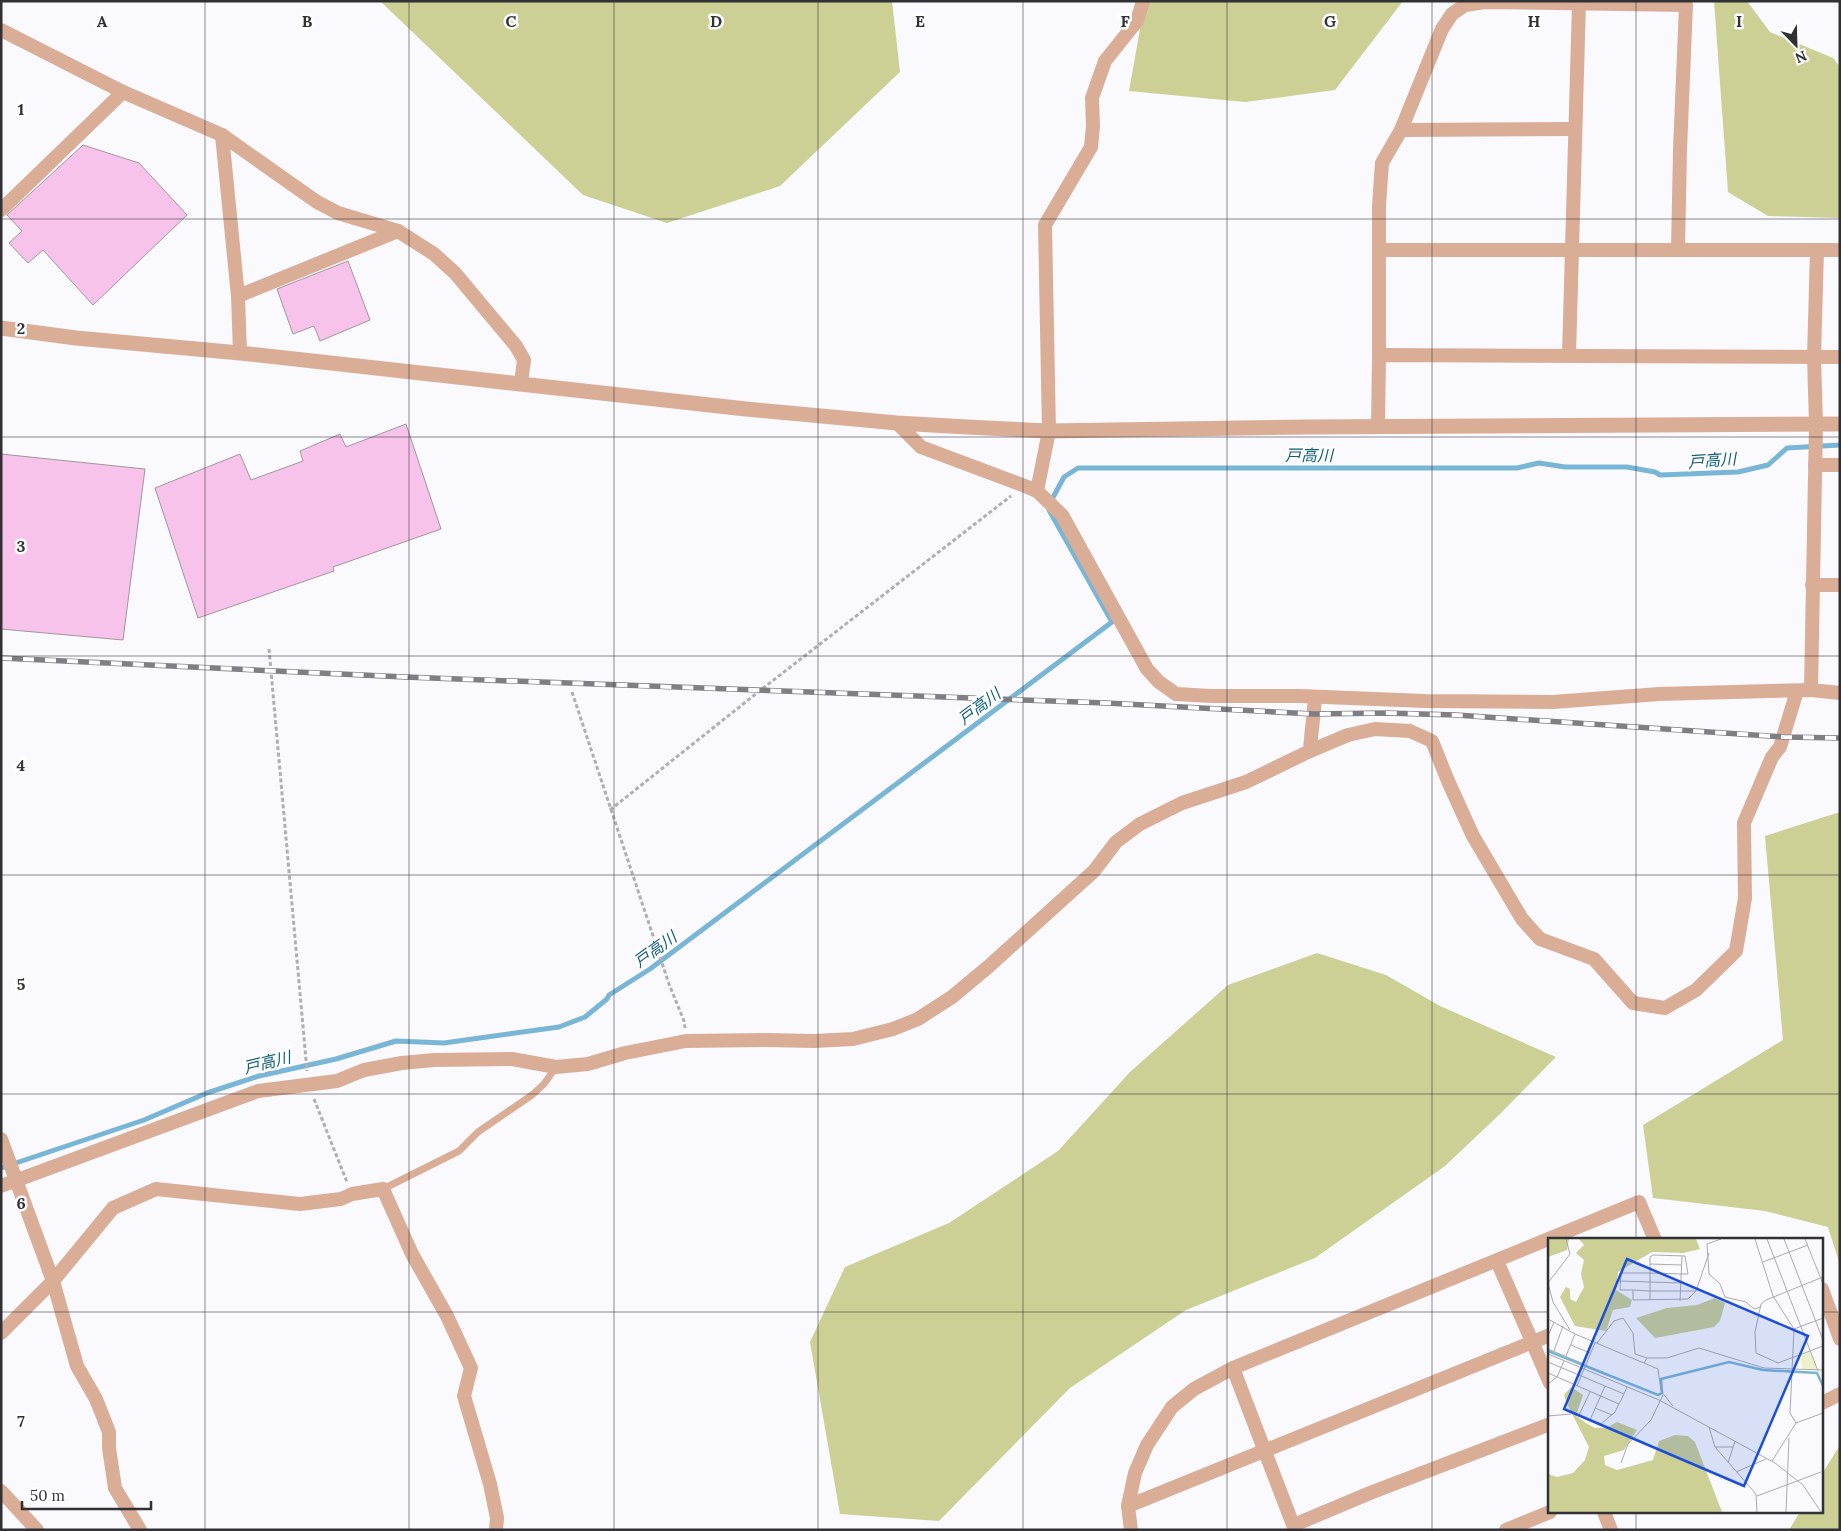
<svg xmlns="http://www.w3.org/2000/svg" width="1841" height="1531" font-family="Lora,'Noto Sans JP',serif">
<rect width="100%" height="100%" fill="#fafafe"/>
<g fill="#ccd095">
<polygon points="380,1 892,1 900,72 780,186 667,223 583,195"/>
<polygon points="1145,1 1403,1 1335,90 1245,102 1129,91"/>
<polygon points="1714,1 1747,1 1770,32 1833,58 1840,67 1840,218 1768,216 1728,192"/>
<polygon points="1840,812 1840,1265 1828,1227 1765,1211 1653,1198 1643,1125 1783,1040 1765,836"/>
<polygon points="1317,953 1386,975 1440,1006 1556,1057 1500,1114 1445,1166 1315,1258 1186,1310 1070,1388 939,1521 840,1514 810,1342 845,1267 949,1223 1058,1151 1130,1072 1228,985"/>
<polygon points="1840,1445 1840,1530 1789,1530 1800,1512 1822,1512 1822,1474"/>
</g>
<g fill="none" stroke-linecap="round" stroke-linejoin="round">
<g stroke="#79b5d5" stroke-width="5">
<polyline points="1050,503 1064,477 1078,468 1517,468 1539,463 1565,467 1627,467 1655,472 1660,475 1738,472 1768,465 1787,448 1840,445"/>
<polyline points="1,1168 144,1120 207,1093 259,1076 336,1059 396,1041 444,1043 559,1027 585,1017 607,999 609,995 650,969 1112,622 1049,510"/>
</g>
</g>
<g fill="#f8c3ea" stroke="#a0969e">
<polygon points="83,145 139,163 187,215 93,305 43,250 28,263 9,243 22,231 7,215"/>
<polygon points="348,261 370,320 320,341 314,326 293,334 277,289"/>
<polygon points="406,424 441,529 333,567 334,571 198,618 155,488 240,454 251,480 303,461 300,451 340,434 346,447"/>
<polygon points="1,454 145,469 123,640 1,629"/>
</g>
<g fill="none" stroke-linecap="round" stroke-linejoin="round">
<g stroke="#afafb3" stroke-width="3" stroke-dasharray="4 2.5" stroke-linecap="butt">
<polyline points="269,649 307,1071"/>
<polyline points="572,692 669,984 684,1021 685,1028"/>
<polyline points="610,810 762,689 1011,496"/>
<polyline points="314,1099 347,1182"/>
</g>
<polyline stroke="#daad96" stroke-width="7" points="383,1189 459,1151 478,1132 532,1095 544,1084 556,1067"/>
<g stroke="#daad96" stroke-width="14">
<polyline points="1,30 123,92 222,135 317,202 338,213 398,231 434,254 455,273 516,346 524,360 521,383"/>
<polyline points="1401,130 1575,129"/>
<polyline points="222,135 238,296 240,353"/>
<polyline points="1,210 123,92"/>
<polyline points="1379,250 1840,250"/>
<polyline points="238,296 398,231"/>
<polyline points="1379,355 1379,206 1382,163 1401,130 1442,29 1452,14 1465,5 1485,2 1686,5 1680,150 1678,250"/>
<polyline points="1569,355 1579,3"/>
<polyline points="897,423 921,447 1025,486 1037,491 1062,515 1147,669 1159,682 1176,694 1211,696 1300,696 1425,701 1553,702 1659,694 1811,690 1840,693"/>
<polyline points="1378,427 1379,355 1840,357"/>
<polyline points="1815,465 1840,465"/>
<polyline points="1037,491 1049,431 1045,225 1091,147 1093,126 1092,98 1105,61 1137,21 1143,1"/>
<polyline points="1812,585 1840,585"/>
<polyline points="1811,690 1816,424 1814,357 1817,250"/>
<polyline points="1310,751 1348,735 1375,729 1410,731 1432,741 1448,781 1473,836 1522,919 1540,939 1594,959 1633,1003 1665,1008 1696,990 1736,951 1745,898 1744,823 1772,757 1780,747 1797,691"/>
<polyline points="1,1139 53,1281 77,1366 96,1399 109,1432 109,1448 115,1488 140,1530"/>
<path d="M1,1186L258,1091L337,1081L364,1070L402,1063L434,1060L512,1059L556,1067L588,1064L625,1053L686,1041L765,1040L814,1041L853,1039L893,1029L918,1019L952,997L988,967L1094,871L1116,842L1140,824L1182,803L1246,782L1310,751C1311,733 1314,715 1315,697"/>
<polyline points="1497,1261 1550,1383"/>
<polyline points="1822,1289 1840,1339"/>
<polyline points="1,1333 53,1281 113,1208 156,1189 300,1204 341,1199 352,1194 383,1189 412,1254 447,1316 471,1368 464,1396 490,1484 497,1518 496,1530"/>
<polyline points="1233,1368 1295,1530"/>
<polyline points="1822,1403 1840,1394"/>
<polyline points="1,1491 37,1530"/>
<polyline points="1128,1506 1550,1335"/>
<polyline points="1604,1512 1611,1530"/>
<polyline points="1294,1525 1370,1493 1550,1424"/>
<polyline points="1131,1530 1128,1506 1135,1473 1147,1445 1172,1407 1194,1389 1233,1368 1639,1202 1655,1240"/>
<polyline points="1506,1530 1550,1512"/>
</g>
<polyline stroke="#daad96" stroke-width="15" points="1,328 76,338 240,353 746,409 897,423 967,427 1049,431 1306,427 1840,424"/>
<g stroke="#7f7f83" stroke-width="5.5">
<polyline id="rail" points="1,658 405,677 1106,703 1314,714 1386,713 1456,715 1784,737 1840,738"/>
</g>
<use href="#rail" stroke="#fff" stroke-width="4" stroke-dasharray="11" stroke-linecap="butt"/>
</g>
<path fill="none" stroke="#313135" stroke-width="1" stroke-opacity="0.55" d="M205,1V1530M409,1V1530M614,1V1530M818,1V1530M1023,1V1530M1227,1V1530M1432,1V1530M1636,1V1240M1,219H1840M1,437H1840M1,656H1840M1,875H1840M1,1094H1840M1,1312H1550M1822,1312H1840M1636,1512V1530"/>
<g text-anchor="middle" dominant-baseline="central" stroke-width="5" stroke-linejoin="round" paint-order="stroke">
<g font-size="16" font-style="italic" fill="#0e5c7b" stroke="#fff">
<text x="1309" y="455">戸高川</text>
<text transform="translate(1712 460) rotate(-4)">戸高川</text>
<text transform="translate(979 706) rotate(-37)">戸高川</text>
<text transform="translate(655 949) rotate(-36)">戸高川</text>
<text transform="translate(267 1062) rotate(-14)">戸高川</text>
</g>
</g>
<g transform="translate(1548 1238)">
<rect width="275" height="275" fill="#fafafe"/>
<path d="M262,113L270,132L254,131L253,116Z" fill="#edf0cc"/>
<path d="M0,1H24H21L19,12L0,19ZM31,1H148L152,11L135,15L104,14L70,34L68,52L84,62L82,69L65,72L58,93L27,88L12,59L18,49L22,51V61L28,64L36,49L33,36L36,22L28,15L36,7ZM167,60L177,65L172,83L166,89L107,100L88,80L119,70L149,67ZM23,149L35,157L28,178L38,185L47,190H58L69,184L89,192L76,212L56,218L57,227L69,232L105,222L111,203L127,197L140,198L147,204L174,274H0V236L9,239L25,235L37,222L41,209L19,166L16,157Z" fill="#ccd095"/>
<path fill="none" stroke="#79b5d5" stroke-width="2.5" d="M0,113L110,157L114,155L113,141L181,124L215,132L269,135L275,148"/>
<path fill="none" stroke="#aaaaae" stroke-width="1" d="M18,1L22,16L0,45L5,64L22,92M173,1L159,6L161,36L172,46L177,59L198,64L206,71L213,69M207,1L225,58L246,91L242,175L248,185M219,1L270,133M236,1L275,102M257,1L275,46M215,24L260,7M102,26L133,27M275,39L218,62L213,66L207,94L208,115L230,125L275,108M71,43L133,45M85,52V62L140,61L148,53L161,15M102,62V19L105,17L137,18L140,36H133L102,35H73L72,52H85L102,53H148M132,63L134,18M0,81L27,96L110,131L113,153L125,168M246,91L275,80M0,98L6,84M49,105L66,83L75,80L85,95L87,116L99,120M23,107L42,115M0,111L38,127M6,113L15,88M0,116L111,162L227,225L255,247L273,274M18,118L27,96M0,124L76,156L79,149M96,125L99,120H119L151,110L216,130L275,132M0,135L71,166M0,146L9,139L16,123M29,148L47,105M42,154L31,177L53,186L67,174L76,156M47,170L64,177M0,178L23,176M42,182L57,148M161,189L167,209L208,256L209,274M167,209H185M224,223L248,185L275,175M73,225L80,206L103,182L115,157M180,225L187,203M188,234L218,221M209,258L273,234M238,274L241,200"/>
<path fill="#1d4ed8" fill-opacity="0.15" stroke="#1d4ed8" stroke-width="2.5" d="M79,21L260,98L196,248L16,171Z"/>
<rect width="275" height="275" fill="none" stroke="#313135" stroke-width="2.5"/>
</g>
<g font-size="16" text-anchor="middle" font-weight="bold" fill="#313135" stroke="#fff" stroke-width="5" stroke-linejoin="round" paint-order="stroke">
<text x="102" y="27">A</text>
<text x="307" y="27">B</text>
<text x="511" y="27">C</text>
<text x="716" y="27">D</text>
<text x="920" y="27">E</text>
<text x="1125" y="27">F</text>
<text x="1330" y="27">G</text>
<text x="1534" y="27">H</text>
<text x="1739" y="27">I</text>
<text x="21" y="115">1</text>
<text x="21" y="334">2</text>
<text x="21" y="552">3</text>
<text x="21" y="771">4</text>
<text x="21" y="990">5</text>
<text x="21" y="1209">6</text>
<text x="21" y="1427">7</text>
</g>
<rect width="1841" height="1531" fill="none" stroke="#313135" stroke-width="5"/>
<g transform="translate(1796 45) rotate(157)" stroke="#ffffff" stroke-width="4" paint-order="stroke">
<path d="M0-4L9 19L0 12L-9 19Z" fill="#313135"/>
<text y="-8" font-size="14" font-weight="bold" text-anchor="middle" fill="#313135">N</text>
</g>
<path d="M22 1501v8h129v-8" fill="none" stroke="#313135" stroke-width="2.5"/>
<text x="30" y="1501" font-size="15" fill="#313135" stroke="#ffffff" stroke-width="4" paint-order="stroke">50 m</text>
</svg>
